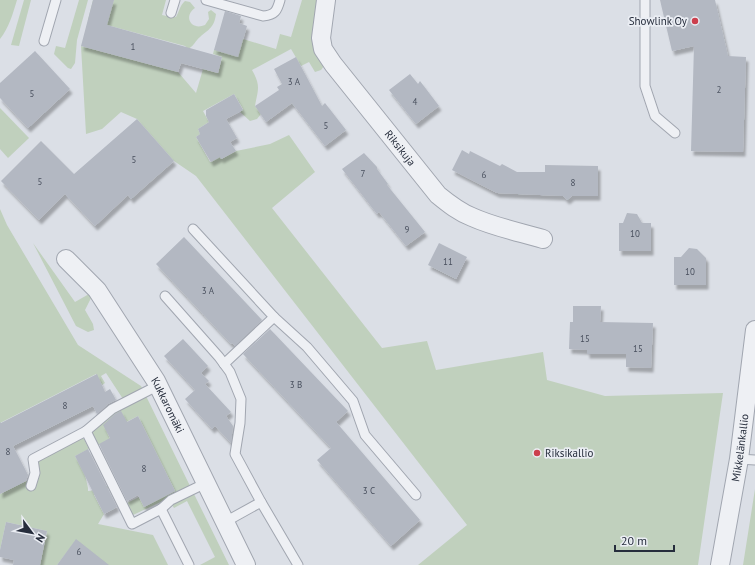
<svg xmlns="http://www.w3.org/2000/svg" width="755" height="565" font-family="'PT Sans',sans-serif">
<defs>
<filter id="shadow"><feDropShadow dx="2.5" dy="4.5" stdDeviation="1" flood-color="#0004"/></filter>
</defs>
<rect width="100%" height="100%" fill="#dbdfe6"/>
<g fill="#c0d0bd">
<path d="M0,0H17C13,13 9,28 0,39Z"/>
<polygon points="24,0 31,0 19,46 11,45"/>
<polygon points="79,0 88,0 77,40 75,63 71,69 68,68 54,54 56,46 65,48"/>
<path d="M93,0L113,2L114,0H166L162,15L171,17H176C179,12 180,5 185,1L190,2L195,8C183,16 191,31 205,25L209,19L208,12L211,10L216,14C214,28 209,29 200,37C195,41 194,46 188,49L185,46L88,20Z"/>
<path d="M302,0H322L324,66L321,70L315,72L309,62L301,66L291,49L252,70C261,86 258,89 255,106L261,114L257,119L250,121L240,112L243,109L234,94L203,111L209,122L198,129L200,134L196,137L210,162L220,157L222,159L236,151L270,144L289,135L315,172L272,208L382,348L427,341L436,370L543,352L547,380L605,396L723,393L698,565H418L467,525L196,176L174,161L137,119L121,112L102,129L86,134L81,46L178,72L196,93L203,69L218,73L222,57L213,54L214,50L243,39L276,49L280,34L291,37Z"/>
<polygon points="0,108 29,138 8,158 0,149"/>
<polygon points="0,209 7,225 78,345 141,386 143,390 123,399 106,373 101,376 105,383 102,385 96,374 0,423"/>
<polygon points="33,243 75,302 89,294 91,298 85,310 93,324 94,330 88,332 76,326"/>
<path d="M146,396L190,486V488L131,516L125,504L139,497L144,507L175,491L138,416L107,432L110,439L96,446L90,434C102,414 126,405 146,396Z"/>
<path d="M81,438L84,439L89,449L75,456L85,475L88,488V491C95,491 100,487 107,486L108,488L94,495L104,514L98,524L153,535L168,565H104L76,540L57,565H40L47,531L6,522L0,550V494L30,479L33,488L37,482L38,460Z"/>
<polygon points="755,488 755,565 743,565 755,489"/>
<polygon points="192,494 194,494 229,565 200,565 215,557 187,501 174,508 172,505"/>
</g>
<g fill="#b3b8c2" filter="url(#shadow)">
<polygon points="93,0 114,0 107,25 222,57 218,73 181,63 178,72 81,46"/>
<polygon points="660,0 715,0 728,56 746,57 743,152 691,151 694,46 672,51"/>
<polygon points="225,11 241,16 239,23 247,26 238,57 214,50"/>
<polygon points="35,51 70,89 28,128 0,98 0,83"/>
<polygon points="296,57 322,106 325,103 346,130 325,146 292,103 266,122 255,106 279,90 277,87 282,84 274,69"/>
<polygon points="410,74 418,84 420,81 439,106 416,124 389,90"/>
<polygon points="234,94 243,110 226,119 237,138 230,142 236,151 221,159 220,157 211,162 196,137 200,134 198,129 209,122 206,116 206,110"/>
<polygon points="137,119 174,161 131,199 128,195 95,226 65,194 39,220 1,181 41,141 74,174"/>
<polygon points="462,150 469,154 470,151 500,166 502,164 517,172 545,172 545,165 598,166 598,196 572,196 567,200 563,196 497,193 452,170"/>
<polygon points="364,153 377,167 377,169 388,184 387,185 425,232 406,246 379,212 377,214 342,169"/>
<polygon points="627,213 637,214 642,223 651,223 651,251 619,251 619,223 623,223"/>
<polygon points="184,237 262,320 235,346 232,343 231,344 156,264"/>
<polygon points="439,243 467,257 456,279 428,265"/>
<polygon points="689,248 697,249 706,258 706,285 674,285 674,257 681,257"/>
<polygon points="573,306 601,306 600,322 653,323 651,368 626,367 626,354 587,354 587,350 569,349 570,322 573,322"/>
<polygon points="270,329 348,411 336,422 420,520 391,546 317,460 331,448 243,354"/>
<polygon points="183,339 208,366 201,373 209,381 205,384 231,412 226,416 233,426 231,443 215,426 212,429 185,399 195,390 164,356"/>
<polygon points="97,374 105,392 110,389 116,400 108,404 97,414 93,406 13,446 28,475 26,481 0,494 0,422 1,423"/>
<polygon points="121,411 127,422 138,416 175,491 144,507 138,495 127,501 99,444 110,438 103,425 115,414"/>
<polygon points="88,449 117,507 104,514 75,456"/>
<polygon points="6,522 47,531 40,565 13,565 14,560 0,557 0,550"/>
<polygon points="76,539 109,565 57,565"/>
</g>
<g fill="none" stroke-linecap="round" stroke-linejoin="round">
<g stroke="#a1a6b0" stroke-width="11">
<g id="service">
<path d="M206,0L263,16C275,15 277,11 280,0"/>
<polyline points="645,0 645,86 655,116 675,133"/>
<polyline points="171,13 175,0"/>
<polyline points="44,41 56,0"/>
<polyline points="193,229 274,317 224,364"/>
<polyline points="165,296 219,357 230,372 241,399 240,423 235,454 261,502"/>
<polyline points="274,317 307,347 353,401 365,435 416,495"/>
<polyline points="86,431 112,409 159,385"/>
<polyline points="739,459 755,460"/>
<polyline points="31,486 35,473 33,459 86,431 132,524 161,509 189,565"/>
<polyline points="161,509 171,500 206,483"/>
<polyline points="225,522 261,502 298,565"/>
</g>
</g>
<g stroke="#a1a6b0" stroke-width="20">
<g id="minor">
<path id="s1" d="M326,0L321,38L323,49L333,64L438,195C449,204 459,212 472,217C494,227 519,232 543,239"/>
<path id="s2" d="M66,259L97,290L156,381L246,565"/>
<path id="s3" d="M720,565L739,459L755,330"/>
</g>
</g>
<use href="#service" stroke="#eef0f4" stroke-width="9"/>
<use href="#minor" stroke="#eef0f4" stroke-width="18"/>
</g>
<g fill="#cc3f4d" stroke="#ebeef4" stroke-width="1.5">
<circle cx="695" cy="21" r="4"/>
<circle cx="537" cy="453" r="4"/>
</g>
<g text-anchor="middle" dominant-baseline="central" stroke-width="3.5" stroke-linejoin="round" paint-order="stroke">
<g font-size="9" fill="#49505e">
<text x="133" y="46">1</text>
<text x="294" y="81">3 A</text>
<text x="719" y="89">2</text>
<text x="32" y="93">5</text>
<text x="415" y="101">4</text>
<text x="326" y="125">5</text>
<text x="134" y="159">5</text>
<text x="363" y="173">7</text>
<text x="484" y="174">6</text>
<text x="40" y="181">5</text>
<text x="573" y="182">8</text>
<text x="407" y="229">9</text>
<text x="635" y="233">10</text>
<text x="448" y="261">11</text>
<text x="690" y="271">10</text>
<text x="208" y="290">3 A</text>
<text x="585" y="338">15</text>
<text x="638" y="348">15</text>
<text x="296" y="384">3 B</text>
<text x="65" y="405">8</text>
<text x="8" y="451">8</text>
<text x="144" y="468">8</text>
<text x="369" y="490">3 C</text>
<text x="79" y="551">6</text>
</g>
<g font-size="11" fill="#262d3c" stroke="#ebeef4" text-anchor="end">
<text x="687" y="21">Showlink Oy</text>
<text x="545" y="453" text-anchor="start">Riksikallio</text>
</g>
<g font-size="11" fill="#262d3c" stroke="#ebeef4">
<text stroke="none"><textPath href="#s1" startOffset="175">Riksikuja</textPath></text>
<text stroke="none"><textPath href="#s2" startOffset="179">Kukkaromäki</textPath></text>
<text stroke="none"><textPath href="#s3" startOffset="119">Mikkelänkallio</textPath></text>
</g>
</g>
<g transform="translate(32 533) rotate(122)" stroke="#ebeef4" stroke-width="3" paint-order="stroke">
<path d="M0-3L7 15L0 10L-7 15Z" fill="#262d3c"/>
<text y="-6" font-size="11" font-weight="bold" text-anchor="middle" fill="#262d3c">N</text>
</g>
<path d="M615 545v6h59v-6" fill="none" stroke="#262d3c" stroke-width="2"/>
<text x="621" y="545" font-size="12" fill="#262d3c" stroke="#ebeef4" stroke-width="3" paint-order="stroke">20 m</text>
</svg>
